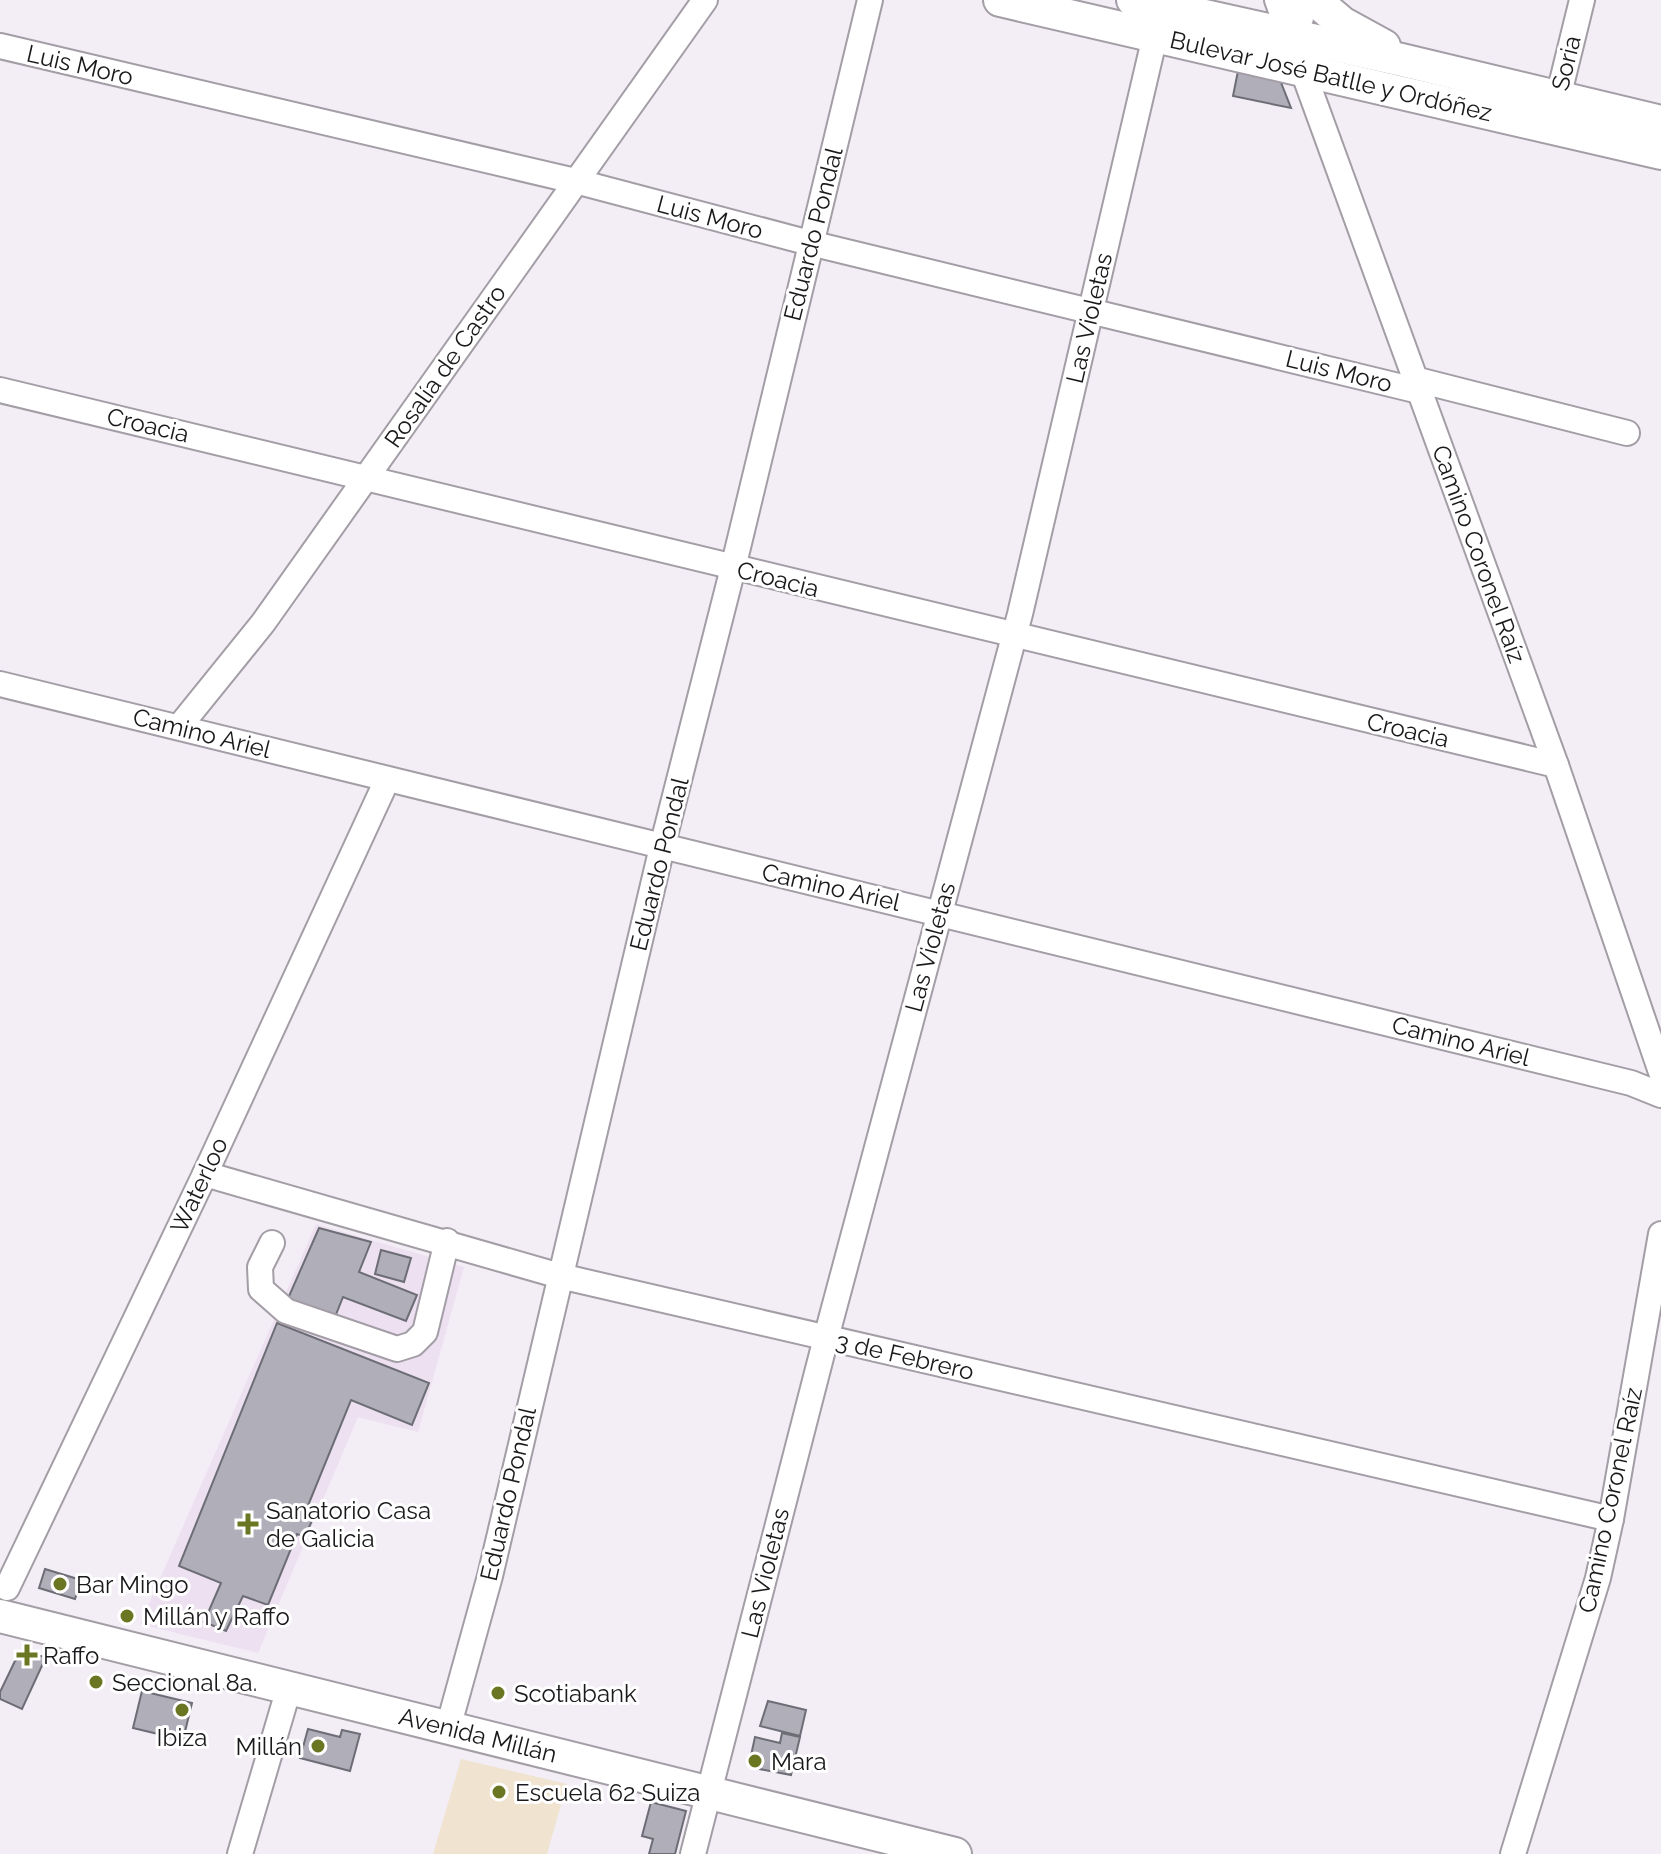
<svg xmlns="http://www.w3.org/2000/svg" width="1661" height="1854" font-family="Raleway,sans-serif">
<rect width="100%" height="100%" fill="#f3edf6"/>
<polygon fill="#ede1f1" points="316,1224 464,1267 418,1432 358,1417 258,1653 140,1624"/>
<polygon fill="#f0e4d0" points="461,1759 567,1784 547,1854 433,1854"/>
<g fill="#afaeb9" stroke="#6d6d76" stroke-width="2">
<polygon points="1238,71 1280,80 1291,108 1233,96"/>
<polygon points="319,1228 371,1242 359,1272 417,1295 406,1321 343,1297 333,1322 286,1303"/>
<polygon points="381,1250 411,1258 404,1282 375,1274"/>
<polygon points="277,1323 429,1383 412,1425 351,1400 307,1508 316,1511 305,1537 297,1534 268,1605 243,1596 226,1631 204,1622 221,1583 179,1566"/>
<polygon points="45,1569 81,1580 75,1599 39,1588"/>
<polygon points="25,1653 46,1657 22,1709 0,1699 0,1692 15,1661"/>
<polygon points="142,1691 192,1703 183,1740 133,1728"/>
<polygon points="768,1701 806,1710 800,1736 760,1726"/>
<polygon points="308,1729 340,1737 342,1730 360,1734 350,1771 300,1758"/>
<polygon points="782,1733 800,1737 791,1775 754,1768 755,1764 750,1760 755,1737 780,1743"/>
<polygon points="651,1802 686,1811 675,1854 649,1854 653,1839 642,1836"/>
</g>
<g fill="none" stroke-linecap="round" stroke-linejoin="round">
<g stroke="#a39da6" stroke-width="28">
<g id="minor">
<polyline points="1277,0 1556,765 1661,1072"/>
<polyline points="1292,37 1301,18 1297,0"/>
<polyline points="0,46 575,181 810,243 1419,391"/>
<polyline points="1554,114 1582,0"/>
<polyline points="1414,379 1627,433"/>
<polyline points="0,390 1556,765"/>
<polyline points="0,684 1631,1083 1661,1095"/>
<polyline points="179,727 263,623 705,0"/>
<polyline points="205,1174 560,1276 1611,1519"/>
<polyline points="272,1243 260,1267 261,1289 286,1311 397,1349 413,1344 425,1332 447,1241"/>
<polyline points="7,1588 205,1174 387,780"/>
<polyline points="448,1728 490,1576 662,847 733,568 870,0"/>
<polyline points="240,1854 289,1688"/>
<polyline points="693,1854 826,1338 1020,614 1155,36"/>
<polyline points="1513,1854 1598,1578 1611,1519 1661,1234"/>
</g>
</g>
<g stroke="#a39da6" stroke-width="36">
<g id="major">
<polyline points="1000,0 1661,153"/>
<polyline points="1133,0 1402,60 1661,122"/>
<polyline points="1315,0 1342,23 1384,46"/>
<polyline points="0,1616 955,1854"/>
</g>
</g>
<use href="#minor" stroke="#fff" stroke-width="24"/>
<use href="#major" stroke="#fff" stroke-width="32"/>
</g>
<g fill="#6b7622" stroke="#fff" stroke-width="3">
<path d="M244 1512h8v8h8v8h-8v8h-8v-8h-8v-8h8z"/>
<circle cx="60" cy="1584" r="8"/>
<circle cx="127" cy="1616" r="8"/>
<path d="M23 1643h8v8h8v8h-8v8h-8v-8h-8v-8h8z"/>
<circle cx="96" cy="1682" r="8"/>
<circle cx="498" cy="1693" r="8"/>
<circle cx="182" cy="1710" r="8"/>
<circle cx="318" cy="1746" r="8"/>
<circle cx="755" cy="1761" r="8"/>
<circle cx="499" cy="1792" r="8"/>
</g>
<g text-anchor="middle" dominant-baseline="central" stroke-width="6" stroke-linejoin="round" paint-order="stroke">
<g font-size="24" fill="#1a181b" stroke="#fff">
<text transform="translate(1566 63) rotate(-76)">Soria</text>
<text transform="translate(80 65) rotate(13)">Luis Moro</text>
<text transform="translate(1331 76) rotate(13)">Bulevar José Batlle y Ordóñez</text>
<text transform="translate(710 217) rotate(15)">Luis Moro</text>
<text transform="translate(813 234) rotate(-76)">Eduardo Pondal</text>
<text transform="translate(1089 318) rotate(-77)">Las Violetas</text>
<text transform="translate(445 366) rotate(-55)">Rosalía de Castro</text>
<text transform="translate(1339 371) rotate(14)">Luis Moro</text>
<text transform="translate(148 425) rotate(13)">Croacia</text>
<text transform="translate(1479 554) rotate(70)">Camino Coronel Raíz</text>
<text transform="translate(778 579) rotate(14)">Croacia</text>
<text transform="translate(1408 730) rotate(13)">Croacia</text>
<text transform="translate(202 733) rotate(14)">Camino Ariel</text>
<text transform="translate(659 864) rotate(-76)">Eduardo Pondal</text>
<text transform="translate(831 887) rotate(13)">Camino Ariel</text>
<text transform="translate(930 947) rotate(-75)">Las Violetas</text>
<text transform="translate(1461 1041) rotate(14)">Camino Ariel</text>
<text transform="translate(199 1185) rotate(-65)">Waterloo</text>
<text transform="translate(905 1356) rotate(13)">3 de Febrero</text>
<text transform="translate(508 1494) rotate(-77)">Eduardo Pondal</text>
<text transform="translate(1610 1500) rotate(-78)">Camino Coronel Raíz</text>
<text transform="translate(765 1573) rotate(-76)">Las Violetas</text>
<text transform="translate(478 1735) rotate(14)">Avenida Millán</text>
</g>
<g font-size="24" fill="#1a181b" stroke="#fff" text-anchor="start">
<text x="266" y="1510">Sanatorio Casa<tspan x="266" dy="28">de Galicia</tspan></text>
<text x="76" y="1584">Bar Mingo</text>
<text x="143" y="1616">Millán y Raffo</text>
<text x="43" y="1655">Raffo</text>
<text x="112" y="1682">Seccional 8a.</text>
<text x="514" y="1693">Scotiabank</text>
<text x="182" y="1737" text-anchor="middle">Ibiza</text>
<text x="302" y="1746" text-anchor="end">Millán</text>
<text x="771" y="1761">Mara</text>
<text x="515" y="1792">Escuela 62 Suiza</text>
</g>
</g>
</svg>
